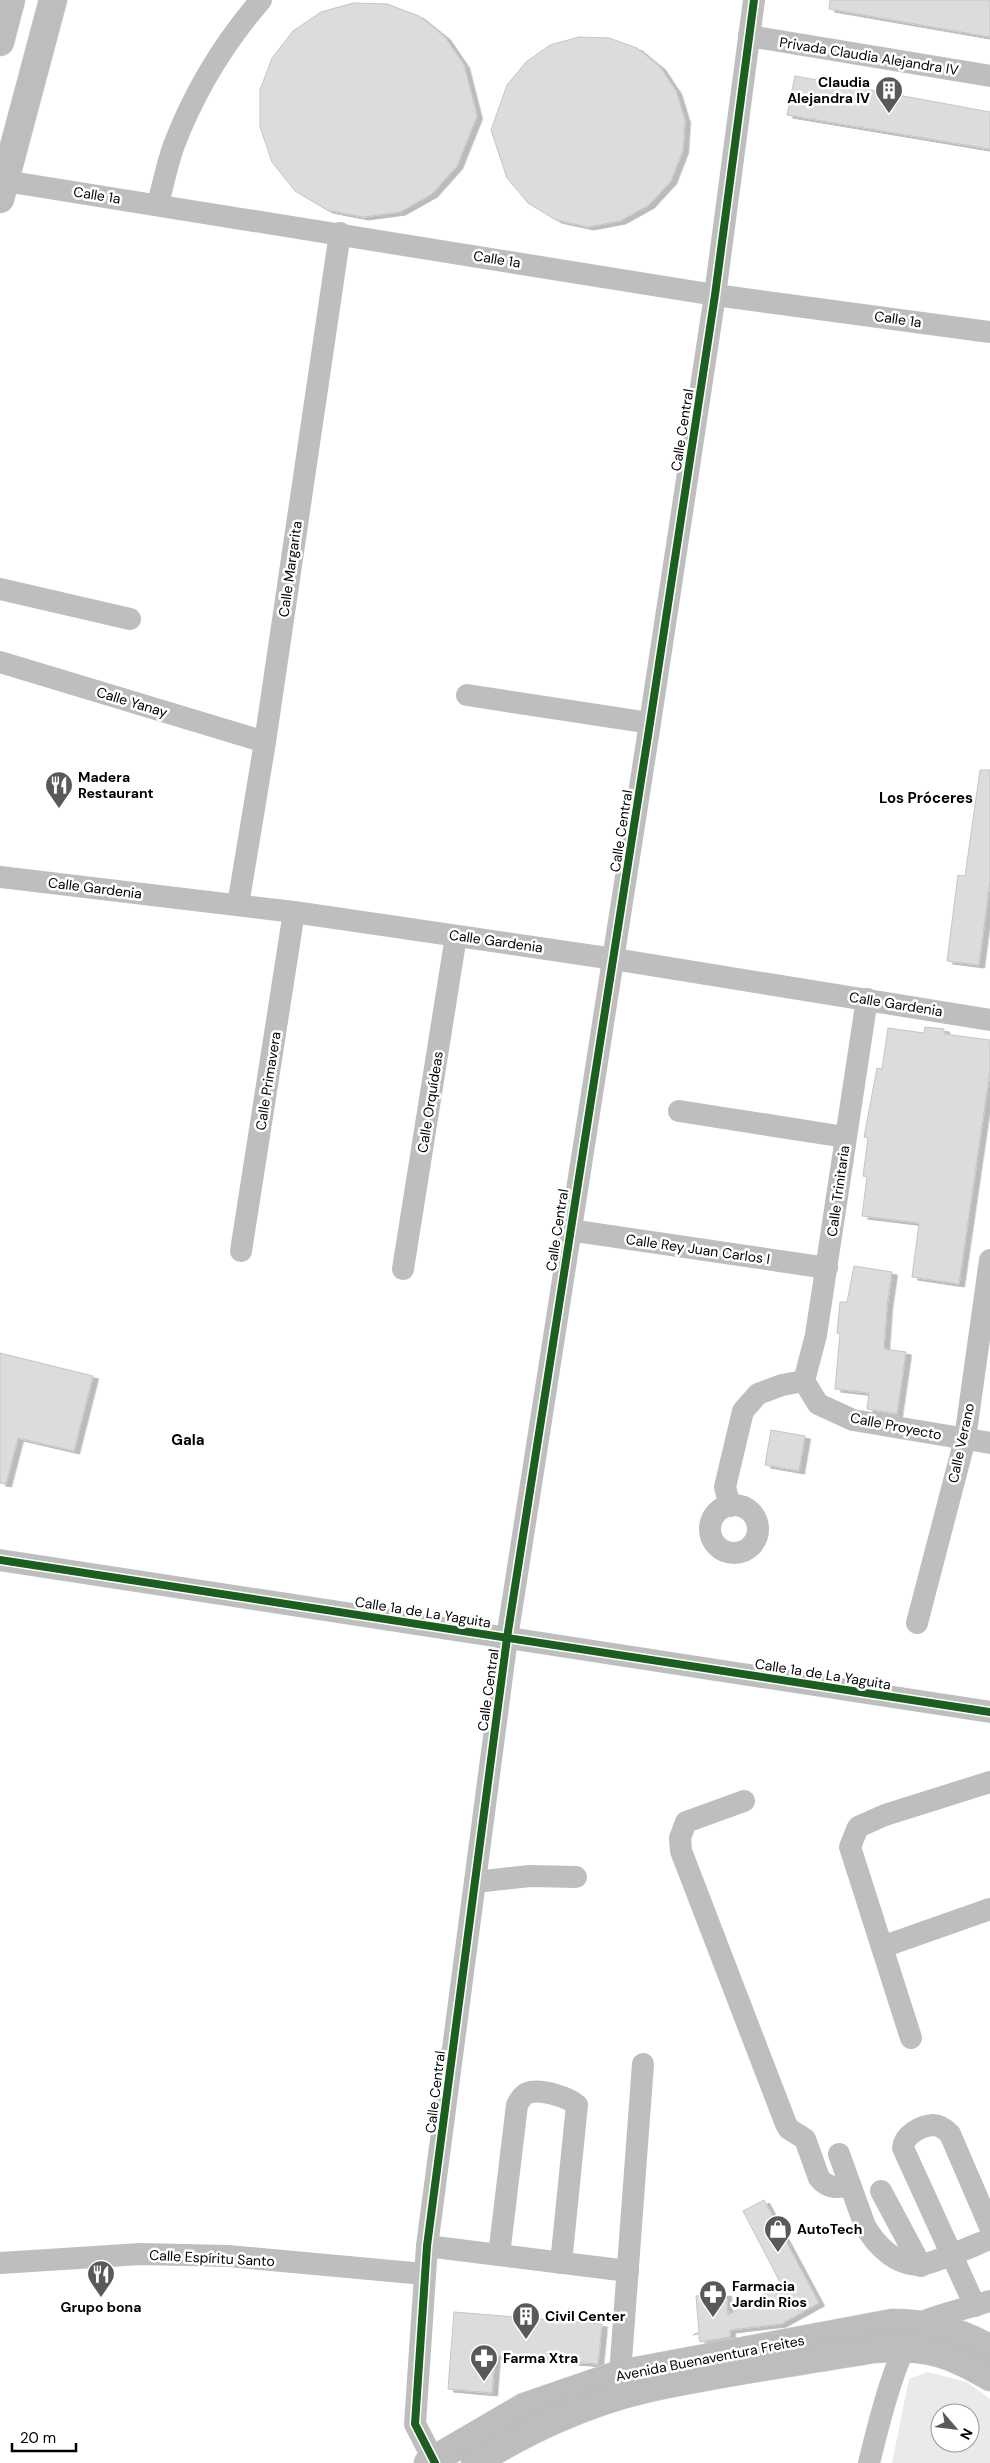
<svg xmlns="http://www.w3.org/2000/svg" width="990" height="2463" font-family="'DM Sans',sans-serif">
<defs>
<filter id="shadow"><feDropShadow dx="5.5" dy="3" stdDeviation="0" flood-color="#0004"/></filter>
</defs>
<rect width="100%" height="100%" fill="#fff"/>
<path fill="#eaeaea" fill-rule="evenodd" d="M928,2372L967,2382L990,2399V2463H892L909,2379ZM940,2413H970V2443H940Z"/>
<g fill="#dcdcdc" stroke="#c5c5c5" filter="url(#shadow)">
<polygon points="830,0 990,0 990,37 829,9"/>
<polygon points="353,3 387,4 419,16 445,37 464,65 477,116 457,166 432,194 400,212 363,217 327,210 295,191 272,162 260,127 260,90 272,58 293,31 321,12"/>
<polygon points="579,37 609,38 637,48 660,67 676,91 685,120 683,150 671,181 649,205 620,221 588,227 556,220 528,203 507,178 491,130 507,85 526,62 550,45"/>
<polygon points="795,76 990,112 990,149 787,115"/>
<polygon points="980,770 990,770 990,881 979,965 947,961 958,875 965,876"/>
<polygon points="925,1027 944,1029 944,1034 990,1040 990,1071 959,1284 912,1277 919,1223 862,1216 867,1177 863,1176 868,1138 864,1137 877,1068 882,1069 888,1028 924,1033"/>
<polygon points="854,1266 892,1272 887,1306 884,1349 906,1352 897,1414 867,1409 869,1393 835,1389 840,1334 837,1333 840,1302 847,1302"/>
<polygon points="0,1353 93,1376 74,1451 18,1438 6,1484 0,1483"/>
<polygon points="771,1430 805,1436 799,1471 765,1465"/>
<polygon points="764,2200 819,2303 781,2324 730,2330 730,2337 700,2342 699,2334 693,2335 699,2332 696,2296 726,2293 728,2315 781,2284 743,2211"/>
<polygon points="454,2312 602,2324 598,2364 495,2356 492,2393 448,2389"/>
</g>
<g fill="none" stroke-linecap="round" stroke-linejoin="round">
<g stroke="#dbdbdb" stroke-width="29">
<g id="major">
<polyline points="0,199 53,0"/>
<path d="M428,2463L524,2407L620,2374L892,2323C928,2323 959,2330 990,2349"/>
<path d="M475,2463C524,2431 588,2402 645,2389C721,2372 798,2362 874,2349C926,2346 946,2351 990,2377"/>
</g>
</g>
<g stroke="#dbdbdb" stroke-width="29">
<polyline id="highway" points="0,42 11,0"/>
</g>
<g stroke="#bebebe" stroke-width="22">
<polyline points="749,36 990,76"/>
<polyline points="5,181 715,295 990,332"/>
<path d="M158,204C163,185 167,164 174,145C195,90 224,43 261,0"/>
<polyline points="0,589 130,619"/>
<polyline points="0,662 265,742"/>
<polyline points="467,695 650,723"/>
<polyline points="0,877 294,912 614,959 990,1020"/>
<polyline points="238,905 265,742 340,233"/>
<polyline points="679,1111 845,1137"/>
<polyline points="569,1230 827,1268"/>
<polyline points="241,1251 294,912"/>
<polyline points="403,1269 456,936"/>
<polyline points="804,1381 816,1335 867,999"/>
<circle cx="734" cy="1529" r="24"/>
<polyline points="730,1506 725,1487 743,1411 758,1394 782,1385 804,1381 818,1404 853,1420 990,1443"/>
<polyline points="0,1560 990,1712"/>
<polyline points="917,1623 965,1439 990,1260"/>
<path d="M744,1801L686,1822L680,1838L681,1851L786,2124L789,2129L805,2139L819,2178C828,2189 838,2188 850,2185"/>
<polyline points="475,1882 530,1876 576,1877"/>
<polyline points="882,1947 990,1909"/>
<polyline points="911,2038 850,1847 858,1827 885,1815 990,1782"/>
<path d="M839,2154L865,2226C876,2245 895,2265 920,2265C930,2265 977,2244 990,2239"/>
<polyline points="881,2191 921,2266"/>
<polyline points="427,2246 628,2271"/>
<path d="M499,2255L517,2105C520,2099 524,2093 531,2092C544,2090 568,2097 577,2105L561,2263"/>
<polyline points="0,2263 141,2254 228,2256 424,2274"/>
<path d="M975,2306L903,2148C904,2135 920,2126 933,2125C939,2125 946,2130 950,2134L990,2227"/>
<polyline points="620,2374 643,2064"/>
<polyline points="435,2463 415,2424 427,2246 507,1638 650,723 715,295 754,0"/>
<path d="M869,2463C877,2431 897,2344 921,2323C927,2318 978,2305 990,2301"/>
</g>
<use href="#major" stroke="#bdbdbd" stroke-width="28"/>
<use href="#highway" stroke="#bdbdbd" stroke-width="28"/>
<g stroke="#fff" stroke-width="11">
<g id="cycleway">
<polyline points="0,1560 990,1712"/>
<polyline points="435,2463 415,2424 427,2246 507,1638 650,723 715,295 754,0"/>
</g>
</g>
<use href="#cycleway" stroke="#1b5e20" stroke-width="8"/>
</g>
<defs>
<g id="building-pin" transform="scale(1.4375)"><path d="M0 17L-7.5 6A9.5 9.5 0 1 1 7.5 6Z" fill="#595959" stroke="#fff"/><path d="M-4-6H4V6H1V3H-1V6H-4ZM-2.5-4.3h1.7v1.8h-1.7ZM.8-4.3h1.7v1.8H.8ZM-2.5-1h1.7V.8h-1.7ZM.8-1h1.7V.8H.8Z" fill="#fff"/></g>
<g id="restaurant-pin" transform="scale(1.4375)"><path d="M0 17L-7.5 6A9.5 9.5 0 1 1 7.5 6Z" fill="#595959" stroke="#fff"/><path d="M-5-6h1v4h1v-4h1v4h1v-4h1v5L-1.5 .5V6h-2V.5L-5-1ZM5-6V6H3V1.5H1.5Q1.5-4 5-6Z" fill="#fff"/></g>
<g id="shop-pin" transform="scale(1.4375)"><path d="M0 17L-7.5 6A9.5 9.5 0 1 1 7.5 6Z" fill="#595959" stroke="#fff"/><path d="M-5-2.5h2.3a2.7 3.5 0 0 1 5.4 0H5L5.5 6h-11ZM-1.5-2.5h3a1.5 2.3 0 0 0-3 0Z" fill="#fff"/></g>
<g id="pharmacy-pin" transform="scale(1.4375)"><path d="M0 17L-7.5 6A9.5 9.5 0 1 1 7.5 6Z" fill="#595959" stroke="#fff"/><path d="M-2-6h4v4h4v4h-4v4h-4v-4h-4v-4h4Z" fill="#fff"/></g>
</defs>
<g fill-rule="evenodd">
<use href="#building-pin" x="889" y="90"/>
<use href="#restaurant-pin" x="59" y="785"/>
<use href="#shop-pin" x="778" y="2229"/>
<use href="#restaurant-pin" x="101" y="2274"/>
<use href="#pharmacy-pin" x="713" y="2294"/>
<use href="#building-pin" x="526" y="2316"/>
<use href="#pharmacy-pin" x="484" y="2358"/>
</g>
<g text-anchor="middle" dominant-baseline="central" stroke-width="5" stroke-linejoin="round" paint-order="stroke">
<g font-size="14" fill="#000" stroke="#fff">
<text transform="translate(869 56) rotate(9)">Privada Claudia Alejandra IV</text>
<text transform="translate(97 195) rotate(9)">Calle 1a</text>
<text transform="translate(497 259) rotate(9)">Calle 1a</text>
<text transform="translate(898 319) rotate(8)">Calle 1a</text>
<text transform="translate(682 430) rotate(-81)">Calle Central</text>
<text transform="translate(290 569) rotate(-82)">Calle Margarita</text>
<text transform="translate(132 702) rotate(17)">Calle Yanay</text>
<text transform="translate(621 831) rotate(-81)">Calle Central</text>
<text transform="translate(95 888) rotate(7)">Calle Gardenia</text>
<text transform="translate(496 941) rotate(8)">Calle Gardenia</text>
<text transform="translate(896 1004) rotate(9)">Calle Gardenia</text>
<text transform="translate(268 1081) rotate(-81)">Calle Primavera</text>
<text transform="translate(430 1102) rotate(-81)">Calle Orquídeas</text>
<text transform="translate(838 1191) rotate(-82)">Calle Trinitaria</text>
<text transform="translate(557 1230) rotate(-81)">Calle Central</text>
<text transform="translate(698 1249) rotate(8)">Calle Rey Juan Carlos I</text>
<text transform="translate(896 1426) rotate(11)">Calle Proyecto</text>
<text transform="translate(961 1443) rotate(-78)">Calle Verano</text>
<text transform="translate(423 1612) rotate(9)">Calle 1a de La Yaguita</text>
<text transform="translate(823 1674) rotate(9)">Calle 1a de La Yaguita</text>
<text transform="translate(488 1690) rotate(-82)">Calle Central</text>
<text transform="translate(435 2092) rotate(-83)">Calle Central</text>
<text transform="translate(212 2258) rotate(3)">Calle Espíritu Santo</text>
<text transform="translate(710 2358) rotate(-11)">Avenida Buenaventura Freites</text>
</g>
<g font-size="14" font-weight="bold" fill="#000" stroke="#fff" text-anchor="start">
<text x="870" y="82" text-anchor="end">Claudia<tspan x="870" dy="16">Alejandra IV</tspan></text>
<text x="78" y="777">Madera<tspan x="78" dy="16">Restaurant</tspan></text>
<text x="797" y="2229">AutoTech</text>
<text x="732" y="2286">Farmacia<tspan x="732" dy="16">Jardin Rios</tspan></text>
<text x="101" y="2307" text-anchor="middle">Grupo bona</text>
<text x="545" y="2316">Civil Center</text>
<text x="503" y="2358">Farma Xtra</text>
</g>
<g font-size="15" font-weight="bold" fill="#000" stroke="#fff">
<text x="926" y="798">Los Próceres</text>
<text x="188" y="1440">Gala</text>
</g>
</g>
<g transform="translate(955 2428) rotate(118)"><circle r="24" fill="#ffffff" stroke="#999999"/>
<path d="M0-4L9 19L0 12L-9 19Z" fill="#595959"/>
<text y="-8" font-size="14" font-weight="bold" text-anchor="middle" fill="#000000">N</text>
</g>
<path d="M12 2443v8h64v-8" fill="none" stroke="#000000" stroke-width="2.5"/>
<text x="20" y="2443" font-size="15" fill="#000000" stroke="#ffffff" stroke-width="4" paint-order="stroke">20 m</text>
</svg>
